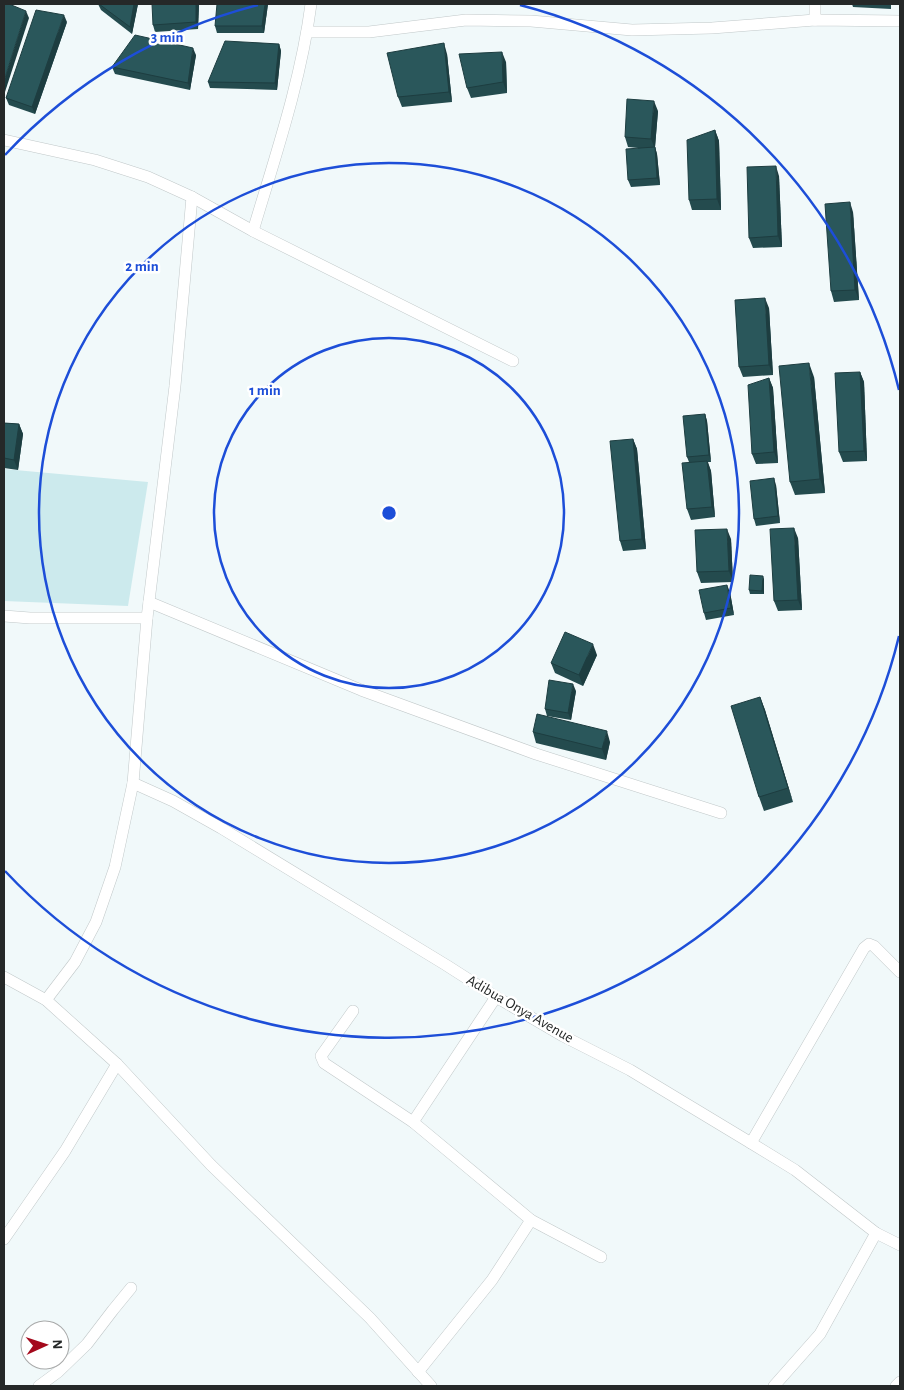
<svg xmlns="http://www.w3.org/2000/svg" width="904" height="1390" font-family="'Alegreya Sans',sans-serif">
<rect width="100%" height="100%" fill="#f1f9fa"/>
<polygon fill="#cceaed" points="4,469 148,482 128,606 4,601"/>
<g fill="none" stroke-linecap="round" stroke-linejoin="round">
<g stroke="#c1c8c9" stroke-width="12">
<g id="minor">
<polyline points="815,4 815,20"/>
<polyline points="307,32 369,32 466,20 531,21 632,30 712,28 815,20 900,21"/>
<polyline points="4,140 95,160 148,177 192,197 253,231 513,361"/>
<path d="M253,231C275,157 301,81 311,4"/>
<polyline points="149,602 361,690 536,754 721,813"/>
<polyline points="4,616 30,618 147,618"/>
<polyline points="133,783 173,801 221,828 446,965 496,997 563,1036 630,1070 751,1143 795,1170 876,1233 900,1245"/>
<polyline points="4,977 46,1000 117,1064 211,1165 370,1318 431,1386"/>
<polyline points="46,1000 75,962 96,922 115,867 133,783 147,618 175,386 192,197"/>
<polyline points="353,1011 321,1056 324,1063 413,1122 531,1220"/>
<polyline points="413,1122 496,997"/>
<polyline points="751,1143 864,948 869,944 874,946 900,972"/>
<polyline points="4,1239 65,1151 117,1064"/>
<polyline points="418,1372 492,1280 531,1220 601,1257"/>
<polyline points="39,1386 58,1372 87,1344 113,1310 131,1288"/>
<polyline points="774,1386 820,1334 876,1233"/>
<polyline points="896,1386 900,1382"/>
</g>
</g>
<use href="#minor" stroke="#fff" stroke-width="11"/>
</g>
<g fill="#244b4e">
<polygon points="98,4 138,4 132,34 101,10"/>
<polygon points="199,4 198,29 155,32 153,25"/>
<polygon points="268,4 264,33 217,33 215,26"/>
<polygon points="852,4 891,4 891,9 853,7"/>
<polygon points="67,22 35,114 9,105 6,98"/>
<polygon points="279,44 281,51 277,90 210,88 208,82"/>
<polygon points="447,54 452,102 402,107 398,97"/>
<polygon points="196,55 190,90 115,74 112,67"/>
<polygon points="506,62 507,93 471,98 467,88"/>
<polygon points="658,111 655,147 657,154 660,185 631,187 628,180 638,148 628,147 625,137"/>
<polygon points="715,130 719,141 721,210 692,210 689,200"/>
<polygon points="779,176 782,247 753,248 749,238"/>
<polygon points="853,212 859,300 834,302 831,291"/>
<polygon points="769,308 773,375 743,377 739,367"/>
<polygon points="860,372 864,382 867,461 843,462 839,452"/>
<polygon points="814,377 825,493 795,495 790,482"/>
<polygon points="769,378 773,388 778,463 756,464 752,454"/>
<polygon points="705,414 707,421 711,462 708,462 711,471 715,517 691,520 687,509 689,462 687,457"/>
<polygon points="4,423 19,424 23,434 18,470 4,468"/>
<polygon points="633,439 637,449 646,549 623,551 620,541"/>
<polygon points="776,485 780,523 756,526 754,519"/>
<polygon points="798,538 802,610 778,611 774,601"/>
<polygon points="731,539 733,582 701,583 697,572"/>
<polygon points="764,579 764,594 750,594 749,590"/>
<polygon points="730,592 734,615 706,620 704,613"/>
<polygon points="597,655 583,686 555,673 551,663"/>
<polygon points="576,691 571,720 547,716 545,709"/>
<polygon points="760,697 765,710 793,802 764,811 759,797"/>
<polygon points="533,732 610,742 606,760 536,743"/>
</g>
<g fill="#1d3d40">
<polygon points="134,4 138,4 132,34 130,27"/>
<polygon points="196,4 199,4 198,29 196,22"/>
<polygon points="265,4 268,4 264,33 262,26"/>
<polygon points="26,11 29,18 4,95 4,81"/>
<polygon points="64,15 67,22 35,114 32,107"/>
<polygon points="444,43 447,54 452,102 449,92"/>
<polygon points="279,44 281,51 277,90 275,83"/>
<polygon points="193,48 196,55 190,90 188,83"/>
<polygon points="502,52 506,62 507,93 503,82"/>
<polygon points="654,101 658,111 655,147 657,154 660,185 657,178 655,149 651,139"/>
<polygon points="715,130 719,141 721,210 717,199"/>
<polygon points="776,166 779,176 782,247 778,236"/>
<polygon points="850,202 853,212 859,300 855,290"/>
<polygon points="765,298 769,308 773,375 769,365"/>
<polygon points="809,363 814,377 825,493 820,479"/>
<polygon points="860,372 864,382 867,461 864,451"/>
<polygon points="769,378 773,388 778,463 774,452"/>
<polygon points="705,414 707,421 711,462 709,455"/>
<polygon points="19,424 23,434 18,470 14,460"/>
<polygon points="633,439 637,449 646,549 642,539"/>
<polygon points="707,461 711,471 715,517 712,507"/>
<polygon points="774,478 776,485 780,523 778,516"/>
<polygon points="794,528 798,538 802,610 798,600"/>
<polygon points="727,529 731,539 733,582 729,571"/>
<polygon points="763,576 764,579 764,594 762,591"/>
<polygon points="727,585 730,592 734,615 731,608"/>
<polygon points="593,644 597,655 583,686 579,675"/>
<polygon points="573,684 576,691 571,720 568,713"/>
<polygon points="760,697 765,710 793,802 788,788"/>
<polygon points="607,731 610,742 606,760 602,749"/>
</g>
<g fill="#2a575b" stroke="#1d3d40">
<polygon points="4,4 9,4 26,11 4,81"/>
<polygon points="99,4 134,4 130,27"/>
<polygon points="152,4 196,4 196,22 153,25"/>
<polygon points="217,4 265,4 262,26 215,26"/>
<polygon points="36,10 64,15 32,107 6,98"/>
<polygon points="135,35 193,48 188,83 112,67"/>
<polygon points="225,41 279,44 275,83 208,82"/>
<polygon points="444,43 449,92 398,97 387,53"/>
<polygon points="502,52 503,82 467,88 459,54"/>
<polygon points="627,99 654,101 651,139 625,137"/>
<polygon points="715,130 717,199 689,200 687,140"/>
<polygon points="655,147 657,178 628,180 626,149"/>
<polygon points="776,166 778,236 749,238 747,167"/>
<polygon points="850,202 855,290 831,291 825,204"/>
<polygon points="765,298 769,365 739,367 735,300"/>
<polygon points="809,363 820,479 790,482 779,366"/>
<polygon points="860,372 864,451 839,452 835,373"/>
<polygon points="769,378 774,452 752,454 748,385"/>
<polygon points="705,414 709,455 687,457 683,416"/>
<polygon points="4,423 19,424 14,460 4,458"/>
<polygon points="633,439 642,539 620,541 610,441"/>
<polygon points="707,461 712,507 687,509 682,463"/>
<polygon points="774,478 778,516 754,519 750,481"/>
<polygon points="794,528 798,600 774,601 770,529"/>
<polygon points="727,529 729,571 697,572 695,530"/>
<polygon points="750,575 763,576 762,591 749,590"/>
<polygon points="727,585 731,608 704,613 699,590"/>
<polygon points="565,632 593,644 579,675 551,663"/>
<polygon points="549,680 573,684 568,713 545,709"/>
<polygon points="760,697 788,788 759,797 731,706"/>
<polygon points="537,714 607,731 602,749 533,732"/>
</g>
<g fill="none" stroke="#1d4ed8" stroke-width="2.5">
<circle cx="389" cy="513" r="175"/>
<circle cx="389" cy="513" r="350"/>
<path d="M899 636A525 525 0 0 1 5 871M5 155A525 525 0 0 1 258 5M520 5A525 525 0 0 1 899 390"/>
</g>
<g text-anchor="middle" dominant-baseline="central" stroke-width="5" stroke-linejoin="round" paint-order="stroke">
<g font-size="15" fill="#252828" stroke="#fff">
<text transform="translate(520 1009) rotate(30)">Adibua Onya Avenue</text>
</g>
</g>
<circle cx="389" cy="513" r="8" fill="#1d4ed8" stroke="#fff" stroke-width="2.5"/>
<g font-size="15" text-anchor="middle" font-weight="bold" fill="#1d4ed8" stroke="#fff" stroke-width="5" stroke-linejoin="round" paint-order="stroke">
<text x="167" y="42">3 min</text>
<text x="142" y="271">2 min</text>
<text x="265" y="395">1 min</text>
</g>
<rect width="904" height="1390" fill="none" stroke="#252828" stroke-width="10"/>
<g transform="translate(45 1345) rotate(87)"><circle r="24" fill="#ffffff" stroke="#a8a9a9"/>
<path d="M0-4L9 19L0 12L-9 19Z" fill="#a4091c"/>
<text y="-8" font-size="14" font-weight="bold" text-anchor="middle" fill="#252828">N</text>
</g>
</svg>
